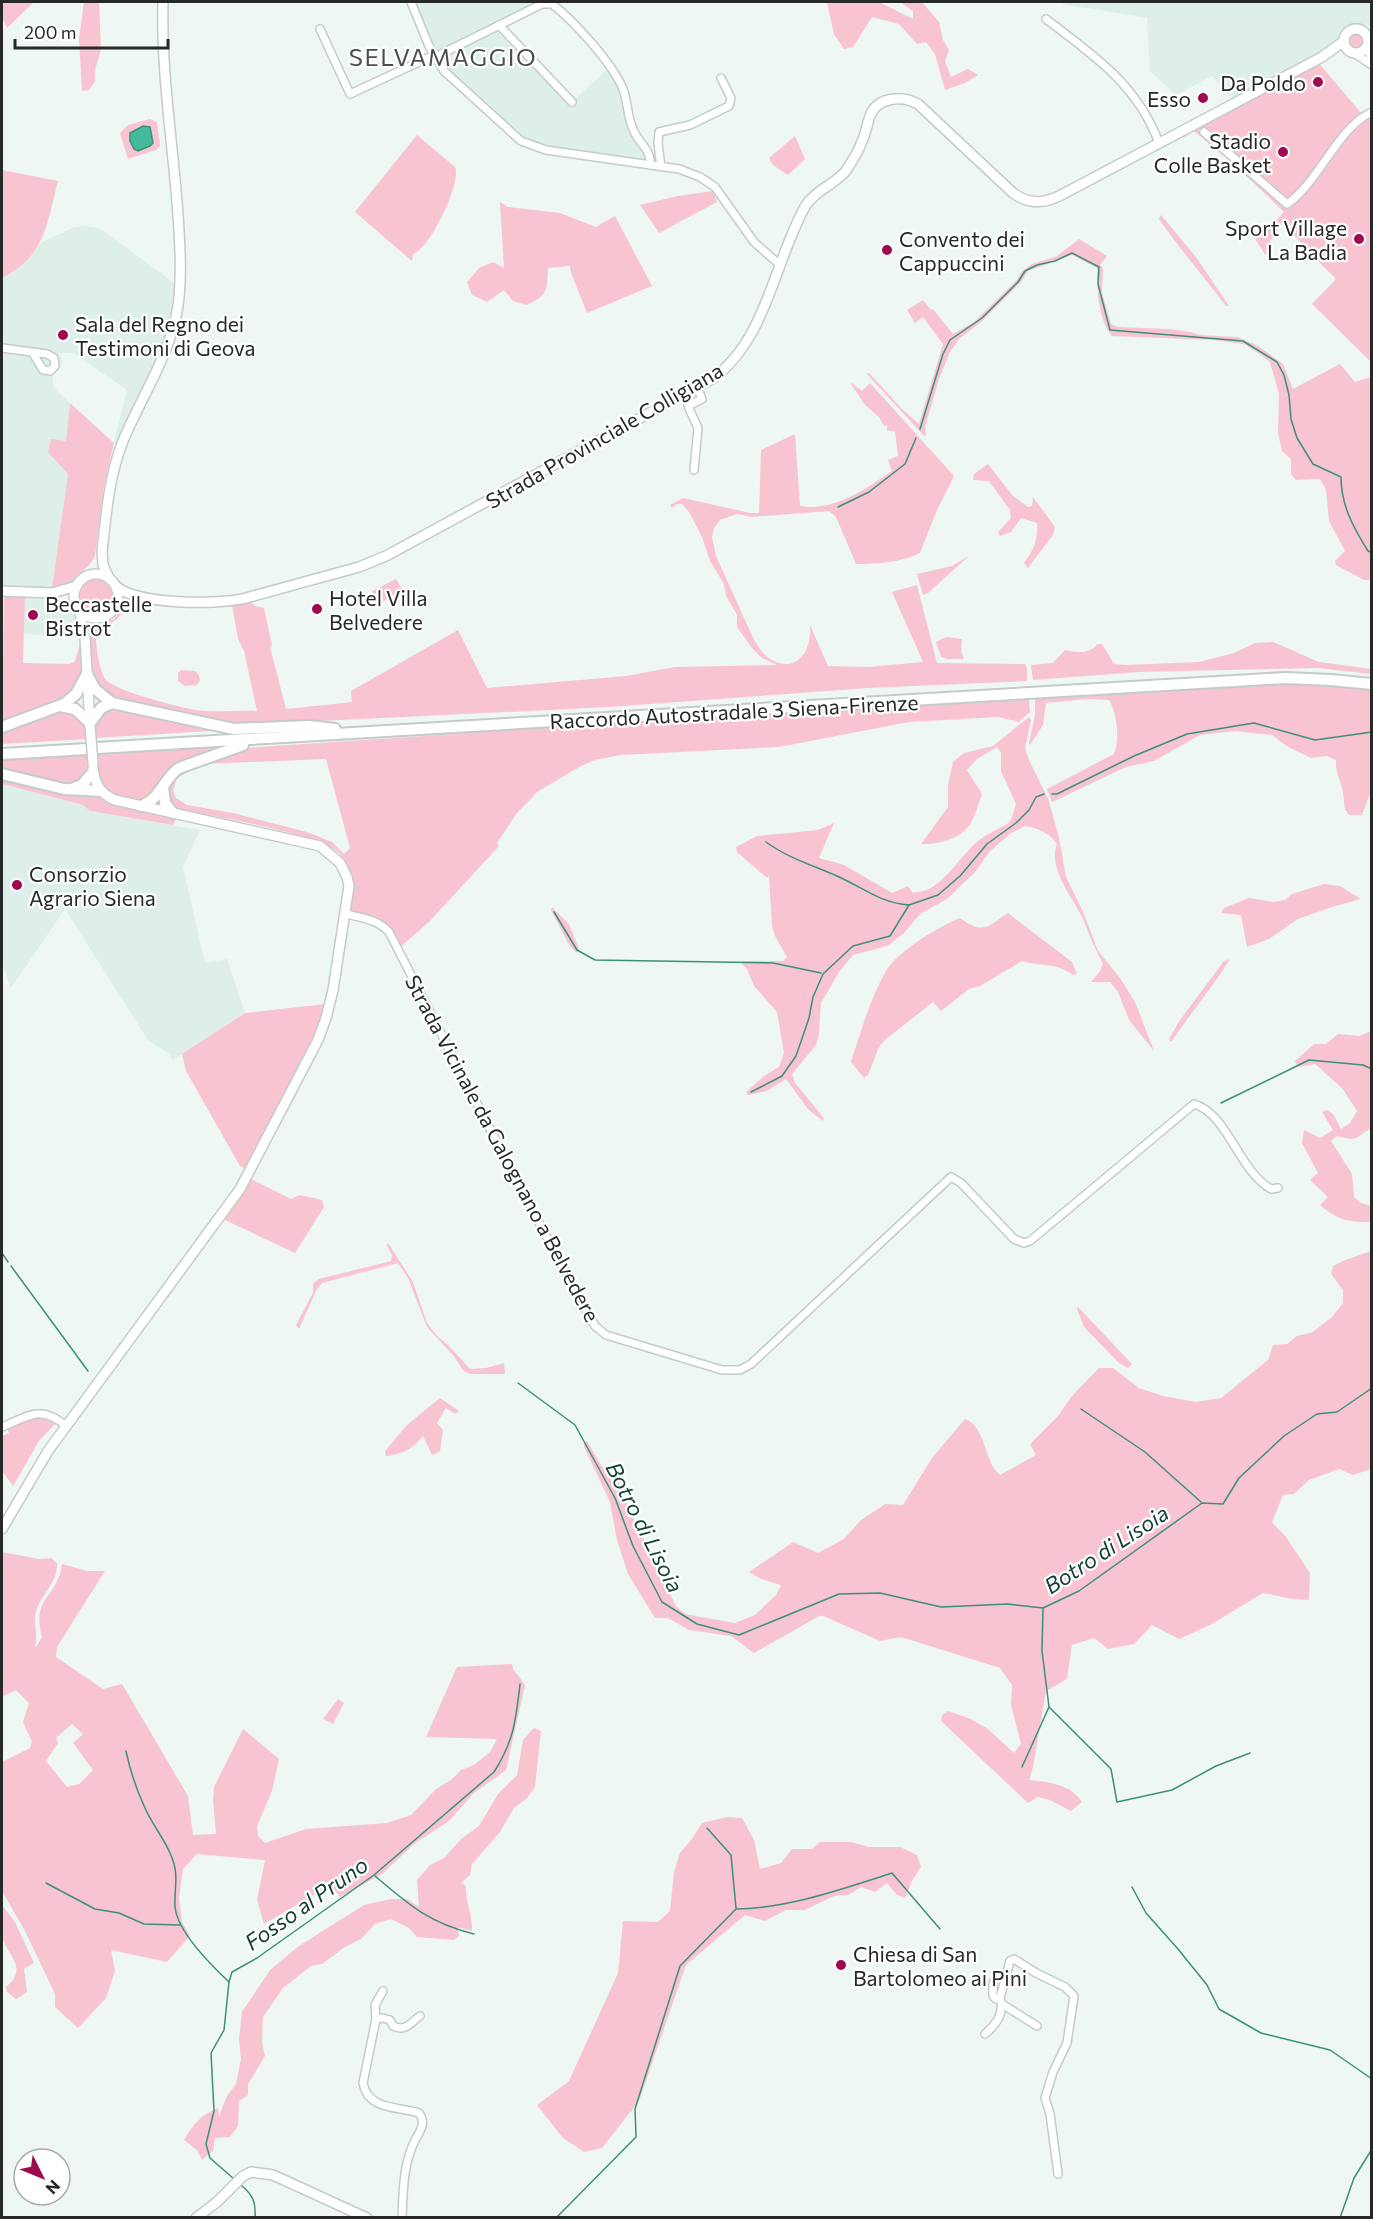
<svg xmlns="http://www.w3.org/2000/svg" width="1373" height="2219" font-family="Commissioner,sans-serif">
<rect width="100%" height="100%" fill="#eef7f4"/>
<g fill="#ddefe8">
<polygon points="411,2 548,2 499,24 572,102 614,63 624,83 634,124 655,156 656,166 527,144 444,71"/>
<polygon points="1062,2 1371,2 1371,25 1355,24 1340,34 1338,41 1331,48 1234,100 1212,76 1176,95 1150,71 1147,18 1062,4"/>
<polygon points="85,226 101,229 177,285 172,319 162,352 117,444 114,443 127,390 73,353 58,353 62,359 61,367 53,375 53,387 70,403 66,441 68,474 52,588 2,587 2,278 14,272 26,262 40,243 75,227"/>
<polygon points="25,595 55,597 67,602 78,618 82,637 24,634"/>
<polygon points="2,784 83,805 90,811 200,830 183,867 205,963 227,959 245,1013 173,1060 170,1055 148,1040 65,909 11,988 2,962"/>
</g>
<g fill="#f9c4d1" fill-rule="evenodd">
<polygon points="2,2 34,2 7,28 2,18"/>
<polygon points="84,2 99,2 101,49 95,70 95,81 89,90 82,91 79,39"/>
<polygon points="827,2 879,2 913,19 913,11 900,2 922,2 939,22 943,40 949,50 945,61 951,77 968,69 978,75 965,83 945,90 935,54 926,42 917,44 899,24 872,17 853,47 844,49 834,34"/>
<circle cx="1355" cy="41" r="9"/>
<polygon points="1318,62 1361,113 1371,108 1371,362 1312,304 1336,279 1306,249 1283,222 1268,244 1266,256 1255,239 1271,226 1284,212 1237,167 1194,131"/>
<polygon points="150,119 157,122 160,146 156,150 128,159 120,133 128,125"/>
<path d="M417,135L455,167C462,183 429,250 413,254L412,261L355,212Z"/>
<polygon points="795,136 805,159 788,175 773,165 769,158"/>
<path d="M2,170L58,181C47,223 45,257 2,278Z"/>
<polygon points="713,191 717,202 659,233 640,205 678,196"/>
<path d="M500,202L508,207L560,213L596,227L615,216L652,286L587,313L571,273L570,266L548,268C547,291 548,295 527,305L513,301L504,290L487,302L472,295L467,282L479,268L493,262L504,268Z"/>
<path d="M1161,215L1196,257L1229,306H1226C1204,277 1180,249 1159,219Z"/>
<path d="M1079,239L1107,256L1100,265L1103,268L1102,293L1111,324L1118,327L1170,329L1191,332L1200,335L1238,337L1258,346L1283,364L1293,389L1340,364L1355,382L1371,377V580H1364L1336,565L1335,561L1345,551L1329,521L1326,490L1320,479L1296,480L1291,474V459L1282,451L1278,433L1279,394L1270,362L1261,355L1244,344L1214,340L1112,336C1098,319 1097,290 1097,268L1072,255L1028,271L1021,282L981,322L959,339L950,352L939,379L925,427L926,433L925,437L867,374L869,373L902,409L919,424L943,344L923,317L915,323L907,310L923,300L931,310L933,309L953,334L974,322L1017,280L1022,271L1032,264L1057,256Z"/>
<path d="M852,383L862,391L870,383L954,476L937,510L920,553C902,562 877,564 856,564L836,517L829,511L751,517L737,514L720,520L714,528L712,537L716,556L754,640C759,648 764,657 774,661C800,673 812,647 810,625L828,666L868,667L923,662L892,592L917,585L937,663L1025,664L1027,669V681L868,688L609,707L239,725L116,699L99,687L91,668L90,633L94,625L114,619L123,606L132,602L116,620L96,631C95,642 99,673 107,681C120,692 178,707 196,710C215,713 237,710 257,711L244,651L238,639L232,605L250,601L255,606L264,608L272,645L270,647L286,709L352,702L351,691L458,630L487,688L626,676L675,667L777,665L762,658L752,648L737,627V615L726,596L724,584L710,561L702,537L689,512L682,504H677L672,508L670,505L683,498L750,513H759L761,450L795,434L800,506C834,512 865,489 892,471L888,460L898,456L895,431H887V425L884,426L879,417L865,405L851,384Z"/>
<path d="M70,403L114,443L104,486L95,556C88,571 79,570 71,583L52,588L68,474L48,452L51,439L66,441Z"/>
<path d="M988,464L1012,495L1028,507L1032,506L1033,497L1055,527L1053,535L1028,568L1024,563C1034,550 1038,540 1037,523L1021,518L1011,532L1000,536L998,532L1011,518L1010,510L989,481L973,480L974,474Z"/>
<polygon points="970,555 928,593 923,595 917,574 952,566"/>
<circle cx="96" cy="596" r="18"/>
<polygon points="396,579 403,591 378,604 372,591"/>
<path d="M4,595H25L23,663L70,664L75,661L82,637C82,651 84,666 80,679C72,705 25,715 2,724Z"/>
<polygon points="946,637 962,639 961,651 964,659 947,659 941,657 936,642"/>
<path d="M1273,642L1319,662L1371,669V674L1318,668L1139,672L1033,680L1031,665L1053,663L1065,650C1078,653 1089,654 1098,644H1102L1114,664L1126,665L1199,662L1234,653L1255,643Z"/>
<polygon points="181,670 195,671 199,675 200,681 196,685 185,686 178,681 178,673"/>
<path d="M1297,683L1371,689V791L1362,815H1349C1342,807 1345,802 1343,793C1341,780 1335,773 1336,760L1327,756L1311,758L1288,747L1272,735L1235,731L1200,735L1154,761L1126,767L1052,802L1047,789L1114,754C1120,741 1117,712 1109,700L1086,699L1046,703L1043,725L1030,745L1029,743L1035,715V698L1200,687Z"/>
<path d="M1029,699L1030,712L1019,722L998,717L909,722L779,747L620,755L595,760L581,766L537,792L517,813L497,843L499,846L429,922L399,948C385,919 378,920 350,910C355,891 355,868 339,853C318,833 209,816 175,808C163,796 167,783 178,772L243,748L738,715ZM326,759L350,848L344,854L332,842L307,832L233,813L187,805L176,798L173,790L177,778L201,764Z"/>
<polygon points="108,706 228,730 95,738 94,726"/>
<polygon points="67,709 86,722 88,739 2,744 2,729"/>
<path d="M1029,717L1031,720L1025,748L1029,760L1049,801L1059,838L1066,877L1084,914L1098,951L1120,978L1135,1002L1154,1051L1129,1020L1118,992L1110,982H1091L1100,971L1103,964C1096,950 1089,936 1084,921C1075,900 1047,869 1057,844C1051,834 1036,827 1025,826L1011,833L989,852L976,871L947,899L920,914L904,933L887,946L853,955L839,972L821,1003L819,1033L816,1045L792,1074L795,1083L824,1118L823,1121L808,1109L786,1079L767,1091L748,1095L746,1092L764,1076L779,1067L784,1053L777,1012L754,986L747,969L742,964V961H783L787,957L775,936L772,926L769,876L767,878L737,852L736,847L757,836L818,830L834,823L819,858L844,865L892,893L908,886L912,892C939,896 960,855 978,841C987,834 998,829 1007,824L1011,820L1016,804L1001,771V753L997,747L977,759L967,770L982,794C978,804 975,817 969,826C959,839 937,845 921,844L948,807V785L953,762L964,753L993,746Z"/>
<path d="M228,744C217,754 195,754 182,763C171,771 166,786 155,795C140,806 111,800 101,784C95,775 96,763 96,753Z"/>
<path d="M89,753C90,790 67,785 39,780C27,777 14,775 2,772V757Z"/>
<polygon points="2,779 98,795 177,817 173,825 90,811 83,805 2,784"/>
<polygon points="1324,884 1340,886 1361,899 1332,907 1298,919 1269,939 1247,947 1241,915 1221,913 1224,908 1249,898 1273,902 1285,900 1292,894"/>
<polygon points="552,907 569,924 579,949 577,953 569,945 551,910"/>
<path d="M1008,913L1072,962L1077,974L1073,975C1056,962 1042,967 1022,961L980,986L969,989L941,1011L933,1002L885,1040L879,1047L868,1075L864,1078L851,1062C861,1031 870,999 886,971C899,950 938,927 960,918C983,935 987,927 1008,913Z"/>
<path d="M1230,959C1212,988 1190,1014 1171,1042L1169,1039L1180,1020L1224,961Z"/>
<polygon points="326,1004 318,1027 248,1170 240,1166 186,1071 182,1054 245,1013"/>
<path d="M1371,1031V1129C1355,1135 1362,1143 1337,1136L1331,1141L1352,1174L1354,1197L1361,1203L1371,1206V1222C1347,1222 1338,1220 1320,1205L1328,1197L1310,1180L1318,1173L1302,1143L1304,1130L1320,1138L1333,1130L1322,1112L1327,1110L1333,1114L1341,1129L1350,1123L1357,1111L1342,1088L1315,1064L1298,1067L1295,1061L1314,1044H1326L1338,1034L1360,1036Z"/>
<polygon points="251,1179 291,1199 300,1195 322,1200 324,1207 295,1253 225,1220"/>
<polygon points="388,1243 413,1282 427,1323 437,1336 449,1346 470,1369 486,1368 504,1363 505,1374 470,1374 463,1370 453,1355 427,1327 408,1278 398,1263 322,1283 317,1289 299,1329 296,1325 313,1293 313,1284 319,1279 391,1261 392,1255 387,1246"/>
<path d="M1371,1251V1469L1353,1475L1339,1469L1309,1480L1294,1494L1283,1495L1272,1522L1286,1537L1310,1573L1309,1600L1292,1599L1263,1593L1210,1625L1179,1639L1152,1625L1134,1644L1108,1649L1094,1638L1072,1645L1067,1679L1046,1691L1033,1767L1029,1780C1048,1782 1071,1784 1082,1802L1071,1811L1050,1800L1038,1797L1028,1803L941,1721L942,1715L948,1711L971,1719L988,1729L1014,1753L1021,1744L1011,1705L1012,1685L1000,1668L901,1637L880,1641L821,1615L754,1653L731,1636L689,1630L668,1618H655L628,1574L617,1540L610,1502L584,1447V1442L587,1441L601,1465L618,1480L636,1524L676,1606L685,1614L735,1623L755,1615L776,1595L781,1585L761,1579L749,1572L793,1542L818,1553L844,1539L861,1520L885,1504L903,1505L932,1458L965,1419C987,1427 983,1461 1000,1475L1036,1455L1030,1444L1058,1416L1071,1397L1099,1368H1113L1139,1388L1163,1396L1196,1402L1221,1398L1268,1360L1273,1345L1287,1344L1297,1336L1313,1332L1332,1317L1343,1303V1290L1331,1274L1333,1266L1345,1260Z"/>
<polygon points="1078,1307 1132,1364 1128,1368 1119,1363 1084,1327 1077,1309"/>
<path d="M440,1398L459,1411L455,1414L446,1408L437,1423L443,1430L440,1451L432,1455L423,1436C411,1450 405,1453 386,1456L385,1451L407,1425Z"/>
<polygon points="38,1416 53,1420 56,1423 39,1441 13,1486 2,1471 2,1436 9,1433 7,1428"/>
<path d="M2,1552L39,1559L51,1558L57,1563C58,1584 40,1594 36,1612C32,1625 39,1631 35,1646L36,1647L42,1637C31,1596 58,1598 62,1564L87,1571H105L57,1647L56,1657L103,1689L122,1684L188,1796L193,1835L216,1834L213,1800L214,1787L243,1729L279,1759L272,1791L257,1826L258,1836L265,1843L306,1829L387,1823L411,1815L436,1789L451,1780L461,1770L474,1765L490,1752L497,1739L426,1737L457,1667L512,1664L513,1669L525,1685L506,1770L474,1793L449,1821L414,1844L382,1874L340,1897L331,1885L264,1924L257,1900L265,1860L197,1854L183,1869L179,1898L182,1922L190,1936L167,1962L111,1950L115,1971L106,1998L78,2028L55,2007V1994L25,1931L2,1891V1762L30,1748L32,1742L23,1722L29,1703L16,1690L2,1697ZM72,1724L83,1734L73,1743L93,1770L79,1784L67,1787L46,1761L58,1743L56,1738Z"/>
<polygon points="338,1699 344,1703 333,1724 323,1719"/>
<path d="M534,1728L541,1731L535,1787L527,1798L514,1808L500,1832L472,1864L470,1875L461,1883L466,1886C465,1901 473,1915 472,1931L458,1927L459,1936L454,1940L417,1937L409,1928L391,1919L375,1924L361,1939L345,1947L322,1964L311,1966L283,1988L263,2017L262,2042L265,2056L248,2084V2095L239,2101L238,2126L230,2137L215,2138L213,2151L202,2160L197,2150L184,2140C192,2125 202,2114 218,2108L219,2116L227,2096L236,2084L241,2059L239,2039L242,2012L270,1970L299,1946L364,1905L391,1899H407L419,1907L417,1880L430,1865L444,1858L461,1839L479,1826L498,1794L517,1775L523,1740Z"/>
<polygon points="728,1817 742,1818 754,1840 760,1869 781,1863 792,1849 812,1849 820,1842 851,1842 869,1847 900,1847 917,1855 921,1867 912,1881 905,1898 897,1895 887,1883 875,1892 861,1887 848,1895 834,1896 805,1910 786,1910 765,1921 745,1915 686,1965 639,2101 602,2148 584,2152 563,2138 537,2105 569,2081 618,1973 623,1921 658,1922 670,1911 674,1872 680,1853 692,1839 702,1823"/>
<path d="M2,1905L15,1922L34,1963L24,1969L27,1992L16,1999L7,1992L6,1987C31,1967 4,1953 2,1935C0,1925 1,1915 2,1905Z"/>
</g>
<polygon fill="#44bc9b" stroke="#3b9078" stroke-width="1.5" points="143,126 150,127 153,143 150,146 138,151 134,149 130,141 130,133"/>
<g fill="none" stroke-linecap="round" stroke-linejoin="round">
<g stroke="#3b9078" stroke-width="1.5">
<path d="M920,429L943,354L950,340L982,318L1018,282L1025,271L1037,265L1055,261L1072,253L1099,267L1098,284L1110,330L1243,341L1277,362L1284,375L1289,395L1291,419L1297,438L1313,464L1341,477C1341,505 1353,527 1368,551L1372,553"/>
<polyline points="838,507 869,492 905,464 916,438"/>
<polyline points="1052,794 1057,794 1134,756 1187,734 1254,723 1315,740 1372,732"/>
<path d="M766,842C788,858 812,865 837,876C862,887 880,903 909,905"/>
<polyline points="554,912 577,950 595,960 773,963 821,973"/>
<polyline points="751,1092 782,1076 796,1056 809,1018 813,997 823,974 853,946 890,936 909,905 938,895 960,876 987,844 1016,823 1029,810 1036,797 1044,794"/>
<polyline points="1221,1103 1309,1060 1363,1065 1372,1069"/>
<polyline points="2,1253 8,1262"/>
<polyline points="11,1266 88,1371"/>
<polyline points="518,1383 575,1425 615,1498 633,1546 662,1602 697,1624 739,1635 839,1594 880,1593 941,1607 1008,1604 1043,1608 1079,1591 1202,1503 1223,1504 1239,1478 1284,1436 1317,1414 1337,1412 1372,1388"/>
<polyline points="1081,1409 1145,1452 1201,1502"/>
<polyline points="1043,1608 1042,1651 1049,1707 1111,1769 1117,1802 1172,1790 1216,1766 1250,1753"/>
<path d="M126,1751C130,1770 137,1791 145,1808C152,1824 163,1837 170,1853C180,1875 174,1885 175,1907C177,1931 212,1966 229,1982"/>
<polyline points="1022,1767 1049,1707"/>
<polyline points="707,1828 731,1855 736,1908"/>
<path d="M375,1876C409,1905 429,1923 474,1934"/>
<polyline points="46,1883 95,1909 119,1913 144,1924 180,1925"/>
<polyline points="1132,1887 1146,1913 1178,1949 1207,1985 1219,2009 1261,2033 1330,2050 1372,2079"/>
<path d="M234,2179L210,2158L206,2144L214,2111L211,2053L224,2030L229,1982L232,1972L257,1958L374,1875L494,1772C514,1741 516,1719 520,1684"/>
<path d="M241,2185C253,2195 256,2202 255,2218"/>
<path d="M556,2218L636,2137L635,2109L680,1966L736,1909C789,1908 842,1889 892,1873L940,1929"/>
<polyline points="1340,2218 1354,2178 1372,2149"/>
</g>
<g stroke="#c3ccc8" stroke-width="10">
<g id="minor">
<polyline points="411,2 429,46 444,71 521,141 546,150 679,169 700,177 715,187 754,242 780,265"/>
<path d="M1046,19C1094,56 1137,84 1159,143"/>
<polyline points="499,25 572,102"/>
<polyline points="320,29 350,94 434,55"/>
<polyline points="1367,45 1372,62"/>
<polyline points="1354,53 1372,65"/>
<path d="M435,57L542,4H552C574,21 613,64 623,89C628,102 627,116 633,129C638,143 652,150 650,165"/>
<path d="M1204,132L1287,204C1319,182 1338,127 1372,112"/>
<polyline points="661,167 658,143 659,132 690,125 729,106 731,98 721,78"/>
<polyline points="2,348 47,354 54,358 55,366 50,371 43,370 32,352"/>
<polyline points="694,470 698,428 688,406 702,399 697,387"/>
<path d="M346,914C362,918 377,919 389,932L523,1193L595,1326L606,1335L722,1370H740L751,1364L951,1177L961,1183L1014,1239L1024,1243L1030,1241L1194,1104C1228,1114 1238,1170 1271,1189L1278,1188"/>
<path d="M2,1427C29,1416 40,1404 66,1426"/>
<polyline points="993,1983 993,1996 996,1999 1000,1998 1010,1961 1014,1959 1036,1973 1065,1987 1074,1996 1067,2043 1053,2072 1045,2098 1050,2114 1058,2174"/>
<path d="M383,1991L375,2005L376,2019L363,2083C368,2110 396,2106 419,2113C428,2125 417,2134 412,2147C403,2169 403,2194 402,2218"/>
<polyline points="1002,2004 1037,2026"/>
<path d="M376,2019L383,2018L390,2020L393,2026C406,2032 410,2023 420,2016"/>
<path d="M985,2034C996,2025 1005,2013 1000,1998"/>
</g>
</g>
<g stroke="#c3ccc8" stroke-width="12">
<g id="major">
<circle cx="1356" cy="41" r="12"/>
<circle cx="96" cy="596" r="22"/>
<path d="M109,578L103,565L102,552C106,515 109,476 123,441C142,395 170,356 178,306C182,276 180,246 178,215C173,144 161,73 163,2"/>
<path d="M116,586C137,605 219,605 246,598L359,567L386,556L712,379C767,340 774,261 806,205C816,190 833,185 845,172C852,162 859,150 863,139C866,132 867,124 870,116C877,97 902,95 918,104L1013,193C1031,206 1047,203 1065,193L1322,57L1344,41"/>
<polyline points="2,591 52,593 77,586"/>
<polyline points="79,608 85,638 90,725"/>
<path d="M2,1529L48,1451L240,1189L318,1040L326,1018L333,990L349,886L347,877L340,863L320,846L115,800C100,794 95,784 93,768"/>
<polyline points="196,2218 217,2202 243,2176 251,2172 273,2175 367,2218"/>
</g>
</g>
<g stroke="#c3ccc8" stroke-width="14">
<g id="highway">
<polyline points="87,674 95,689 112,703 234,729 309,726 335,729"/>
<polyline points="60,706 75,709 90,723 101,708 112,703"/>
<polyline points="2,727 64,704 76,694 87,674"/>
<polyline points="97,748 1285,678 1331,680 1372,684"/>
<polyline points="2,754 87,749"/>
<polyline points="2,774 64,789 101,791"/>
<polyline points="163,787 165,803 173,813"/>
<polyline points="72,789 82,785 93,772"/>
<path d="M141,806C161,799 163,779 179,768L243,745"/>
</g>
</g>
<use href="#minor" stroke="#fff" stroke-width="7"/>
<use href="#major" stroke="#fff" stroke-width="9"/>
<use href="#highway" stroke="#fff" stroke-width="10"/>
<g stroke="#c3ccc8" stroke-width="12" stroke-linecap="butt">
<polyline id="major-bridge" points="90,726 93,763"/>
</g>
<use href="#major-bridge" stroke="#fff" stroke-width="9"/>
</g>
<g fill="#9f094f" stroke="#fff" stroke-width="2">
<circle cx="1318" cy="82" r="6"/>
<circle cx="1203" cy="98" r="6"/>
<circle cx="1283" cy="152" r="6"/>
<circle cx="1359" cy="239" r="6"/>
<circle cx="887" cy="250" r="6"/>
<circle cx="63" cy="335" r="6"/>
<circle cx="317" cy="609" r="6"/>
<circle cx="33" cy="615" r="6"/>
<circle cx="17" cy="885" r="6"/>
<circle cx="841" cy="1965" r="6"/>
</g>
<g text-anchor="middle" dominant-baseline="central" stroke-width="4.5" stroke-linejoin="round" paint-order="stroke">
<g font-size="21" fill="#262928" stroke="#fff" text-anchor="start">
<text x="1306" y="82" text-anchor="end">Da Poldo</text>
<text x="1191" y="98" text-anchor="end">Esso</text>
<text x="1271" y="140" text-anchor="end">Stadio<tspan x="1271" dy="24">Colle Basket</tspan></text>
<text x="1347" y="227" text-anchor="end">Sport Village<tspan x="1347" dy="24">La Badia</tspan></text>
<text x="899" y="238">Convento dei<tspan x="899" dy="24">Cappuccini</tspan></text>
<text x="75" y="323">Sala del Regno dei<tspan x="75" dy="24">Testimoni di Geova</tspan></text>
<text x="329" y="597">Hotel Villa<tspan x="329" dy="24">Belvedere</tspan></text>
<text x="45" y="603">Beccastelle<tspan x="45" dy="24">Bistrot</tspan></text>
<text x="29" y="873">Consorzio<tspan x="29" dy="24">Agrario Siena</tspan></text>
<text x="853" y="1953">Chiesa di San<tspan x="853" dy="24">Bartolomeo ai Pini</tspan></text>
</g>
<g font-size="21" fill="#262928" stroke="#fff">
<text transform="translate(604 435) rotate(-30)">Strada Provinciale Colligiana</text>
<text transform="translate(734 711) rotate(-3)">Raccordo Autostradale 3 Siena-Firenze</text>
<text transform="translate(503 1148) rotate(62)">Strada Vicinale da Galognano a Belvedere</text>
</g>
<g font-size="22" font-style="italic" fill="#0f4335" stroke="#fff">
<text transform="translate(645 1527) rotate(63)">Botro di Lisoia</text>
<text transform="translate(1106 1549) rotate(-33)">Botro di Lisoia</text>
<text transform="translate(306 1903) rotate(-35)">Fosso al Pruno</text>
</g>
<g font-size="24" letter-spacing="1.5" fill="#49504d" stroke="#fff">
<text x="443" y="56">SELVAMAGGIO</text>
</g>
</g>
<rect width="1373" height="2219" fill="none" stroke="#262928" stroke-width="6"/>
<g transform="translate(42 2177) rotate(133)"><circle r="28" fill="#ffffff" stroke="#a8a9a9" stroke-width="1.5"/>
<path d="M0-4.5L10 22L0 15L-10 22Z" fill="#9f094f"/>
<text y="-9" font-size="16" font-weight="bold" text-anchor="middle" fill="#262928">N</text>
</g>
<path d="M15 39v9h153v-9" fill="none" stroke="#262928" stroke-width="3"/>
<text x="24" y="39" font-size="18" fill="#262928" stroke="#ffffff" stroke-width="4.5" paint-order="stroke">200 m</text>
</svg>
